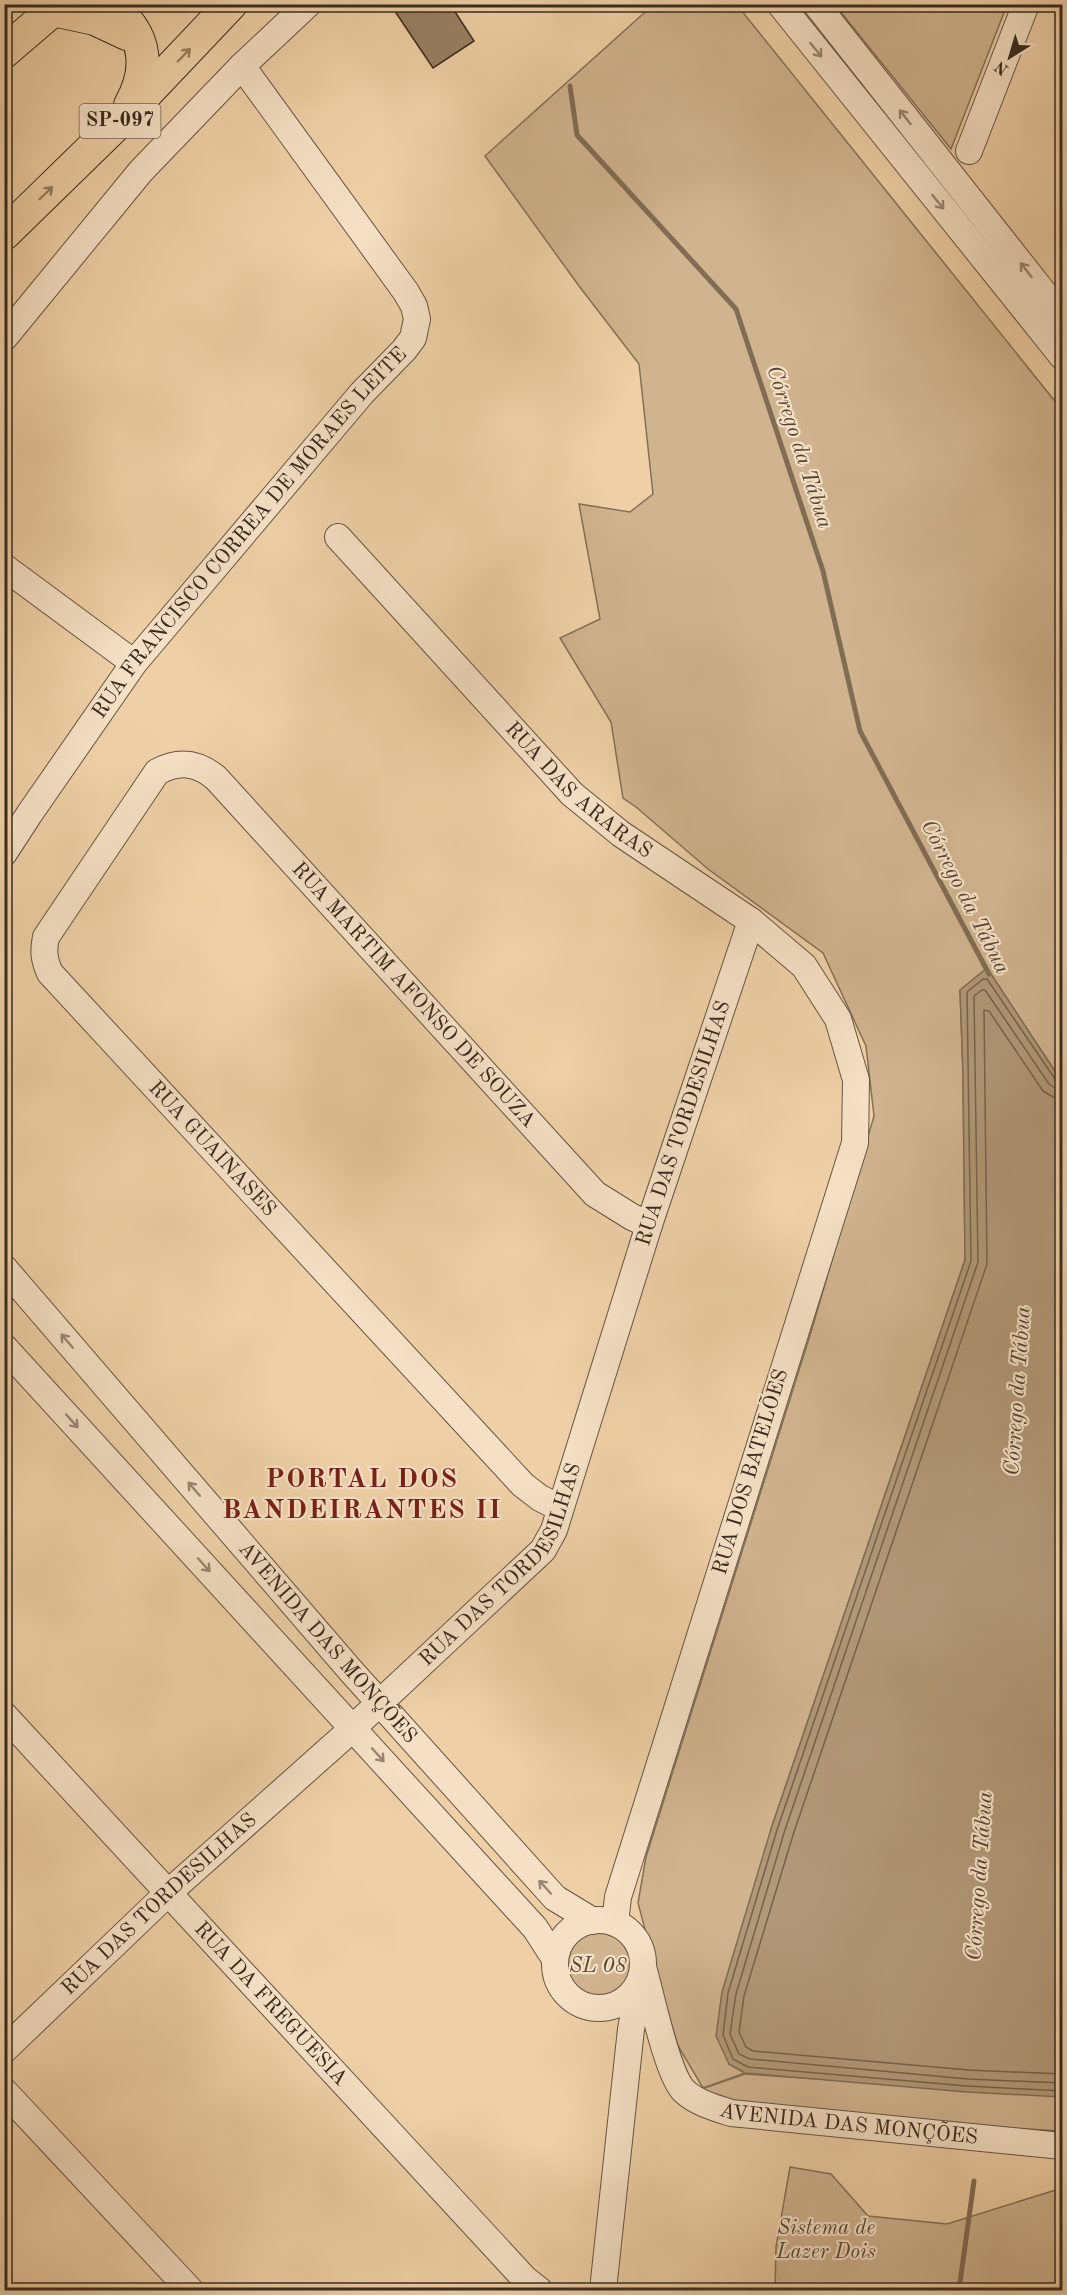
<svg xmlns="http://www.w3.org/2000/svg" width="1067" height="2295" font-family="'Old Standard TT',serif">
<rect width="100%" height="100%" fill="#efd0a6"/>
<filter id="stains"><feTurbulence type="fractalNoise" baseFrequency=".00333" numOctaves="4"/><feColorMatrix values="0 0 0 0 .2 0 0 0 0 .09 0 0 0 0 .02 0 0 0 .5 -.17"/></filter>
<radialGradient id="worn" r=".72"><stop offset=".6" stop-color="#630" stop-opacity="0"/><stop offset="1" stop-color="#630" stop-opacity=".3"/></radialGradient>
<g fill="#d0b48f" stroke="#847057" stroke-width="1.5">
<polygon points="653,5 737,5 1062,410 1062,1082 987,968 960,990 963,1074 965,1260 771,1829 729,2064 745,2073 703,2088 674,2039 638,1903 646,1857 811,1332 874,1116 866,1046 823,953 708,869 636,807 623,798 611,722 560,638 600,619 579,504 630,512 653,494 639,364 579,286 485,156"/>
<polygon points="835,5 1007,5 951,149"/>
<circle cx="598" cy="1966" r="34"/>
<polygon points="745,2074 1062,2095 1062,2131 883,2121 724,2102 702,2089"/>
<polygon points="790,2167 831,2174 868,2216 947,2224 1062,2188 1062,2290 775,2290 776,2247"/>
</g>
<polygon fill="#b19878" stroke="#816c54" stroke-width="1.5" points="987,968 1062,1082 1062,2097 967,2092 745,2073 729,2064 716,2036 722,1992 771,1829 965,1260 963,1074 960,990"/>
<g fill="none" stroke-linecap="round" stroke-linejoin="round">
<g stroke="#75624c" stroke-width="1.5">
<polyline points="1062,1082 1055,1079 987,979 983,979 967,992 971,1261 777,1830 728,1993 723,2035 733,2059 748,2067 967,2086 1062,2091"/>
<polyline points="1062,1090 1055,1088 1049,1084 985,990 982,990 974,996 978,1262 784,1833 736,1994 730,2034 739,2054 750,2059 968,2079 1062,2083"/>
<polyline points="1062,1099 1053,1097 1043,1091 989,1011 984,1010 987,1264 793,1835 744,1996 739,2032 746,2047 753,2051 968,2070 1062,2074"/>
</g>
<g stroke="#816c54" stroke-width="5">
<polyline points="570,86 577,135 736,309 823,571 860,731 989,974"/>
<polyline points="959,2290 974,2181"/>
</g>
</g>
<polygon fill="#988165" stroke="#392b1f" stroke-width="1.5" points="390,4 450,4 474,41 433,68"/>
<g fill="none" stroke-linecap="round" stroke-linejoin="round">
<g stroke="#665441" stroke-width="28">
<g id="minor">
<polyline points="780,4 1062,356"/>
<polyline points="816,4 1062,316"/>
<polyline points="969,151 1026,4"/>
<polyline points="4,338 141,171 242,66 308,4"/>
<path id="s1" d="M338,537L572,794L621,834L751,921L804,966L838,1019L856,1080L855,1143L618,1897L615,1923"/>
<polyline points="4,567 134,663"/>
<path id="s2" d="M4,853L30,813L134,663L362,393L404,350L413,338L417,319L414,306L406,292L242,66"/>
<path id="s3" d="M4,1268L351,1671L555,1898L593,1921"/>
<polyline points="4,1347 535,1928 555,1959"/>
<path id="s4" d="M560,1508L540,1498L523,1485L50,973C44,960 43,951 46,937L157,772C179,760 197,762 216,778L595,1194L632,1217L649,1225"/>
<path id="s5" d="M4,1715L525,2279L539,2290"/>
<circle cx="599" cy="1964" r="44"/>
<path id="s6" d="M643,1967C651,1994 667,2074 684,2091C697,2103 715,2108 731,2113L1062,2146"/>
<path id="s7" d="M4,2050L168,1893L341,1739L543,1550L554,1530L649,1225L751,921"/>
<polyline points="4,2091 190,2290"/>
<polyline points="603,2290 631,2029 641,1977"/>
</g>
</g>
<g stroke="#392b1f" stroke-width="34">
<g id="major">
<path d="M107,4C146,30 152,66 130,105"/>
<polyline points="53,10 95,19 127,34"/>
<polyline points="4,52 60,4"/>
<polyline points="4,234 122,119 231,4"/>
</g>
</g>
<use href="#minor" stroke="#f5e0c5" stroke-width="26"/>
<use href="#major" stroke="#efd0a6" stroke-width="32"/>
</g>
<defs><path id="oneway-shaft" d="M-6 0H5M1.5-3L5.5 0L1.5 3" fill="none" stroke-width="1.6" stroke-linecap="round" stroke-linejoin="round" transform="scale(1.5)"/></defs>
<g stroke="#978672">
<use href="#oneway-shaft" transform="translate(816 50) rotate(51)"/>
<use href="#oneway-shaft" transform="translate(905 117) rotate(-128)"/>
<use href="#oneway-shaft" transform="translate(938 202) rotate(51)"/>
<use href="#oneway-shaft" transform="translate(1026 270) rotate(-128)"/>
<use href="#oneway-shaft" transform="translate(67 1341) rotate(-131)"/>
<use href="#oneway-shaft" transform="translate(72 1421) rotate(48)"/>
<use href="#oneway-shaft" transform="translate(194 1489) rotate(-131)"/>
<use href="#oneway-shaft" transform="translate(204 1565) rotate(48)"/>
<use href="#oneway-shaft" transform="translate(378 1755) rotate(48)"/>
<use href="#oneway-shaft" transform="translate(545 1887) rotate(-132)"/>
</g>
<g stroke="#947e62">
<use href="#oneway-shaft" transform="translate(184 55) rotate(-46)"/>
<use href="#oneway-shaft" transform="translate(46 193) rotate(-44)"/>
</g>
<g text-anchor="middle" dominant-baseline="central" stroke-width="4.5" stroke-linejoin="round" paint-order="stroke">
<rect fill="#f5e0c5" stroke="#716151" stroke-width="1.5" x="79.5" y="104" width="81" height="34" rx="4.5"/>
<g font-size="20" font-weight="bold" fill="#392b1f">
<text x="120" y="121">SP-097</text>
</g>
<g font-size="21" fill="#392b1f" stroke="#f5e0c5">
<text stroke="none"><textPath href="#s2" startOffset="404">RUA FRANCISCO CORREA DE MORAES LEITE</textPath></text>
<text stroke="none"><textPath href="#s1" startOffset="350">RUA DAS ARARAS</textPath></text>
<text stroke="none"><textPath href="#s4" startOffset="1334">RUA MARTIM AFONSO DE SOUZA</textPath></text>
<text stroke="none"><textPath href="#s7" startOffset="1185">RUA DAS TORDESILHAS</textPath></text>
<text transform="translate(212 1149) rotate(47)">RUA GUAINASES</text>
<text transform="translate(751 1472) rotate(-73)">RUA DOS BATELÕES</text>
<text stroke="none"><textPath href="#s7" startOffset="699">RUA DAS TORDESILHAS</textPath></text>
<text stroke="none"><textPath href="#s3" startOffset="495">AVENIDA DAS MONÇÕES</textPath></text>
<text stroke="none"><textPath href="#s7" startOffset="213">RUA DAS TORDESILHAS</textPath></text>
<text stroke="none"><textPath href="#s5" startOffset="393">RUA DA FREGUESIA</textPath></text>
<text stroke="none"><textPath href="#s6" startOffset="302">AVENIDA DAS MONÇÕES</textPath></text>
</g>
<g font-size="21" font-style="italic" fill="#574635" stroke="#f5e0c5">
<text x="598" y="1966">SL 08</text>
<text x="826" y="2228">Sistema de<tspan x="826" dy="24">Lazer Dois</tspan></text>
</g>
<g font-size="22" font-style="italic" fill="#574635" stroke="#f5e0c5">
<text transform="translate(799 447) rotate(72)">Córrego da Tábua</text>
<text transform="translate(965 897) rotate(63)">Córrego da Tábua</text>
<text transform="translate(1018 1391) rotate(-86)">Córrego da Tábua</text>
<text transform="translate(980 1876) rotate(-86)">Córrego da Tábua</text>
</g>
<g font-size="27" font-weight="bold" letter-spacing="1.5" fill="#7a1f14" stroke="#f5e0c5">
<text x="362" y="1479">PORTAL DOS<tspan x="362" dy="31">BANDEIRANTES II</tspan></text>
</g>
</g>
<rect width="1067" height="2295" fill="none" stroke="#efd0a6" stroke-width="24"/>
<rect x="6" y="6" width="1055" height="2283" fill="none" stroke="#392b1f" stroke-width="3"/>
<rect x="12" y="12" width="1043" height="2271" fill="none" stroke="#392b1f" stroke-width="1.5"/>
<g transform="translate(1010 57) rotate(217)" stroke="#f5e0c5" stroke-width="4.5" paint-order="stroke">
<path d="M0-4.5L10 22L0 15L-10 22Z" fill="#392b1f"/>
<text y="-9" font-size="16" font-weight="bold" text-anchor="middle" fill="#392b1f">N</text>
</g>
<rect width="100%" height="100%" filter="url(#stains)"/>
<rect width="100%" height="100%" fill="url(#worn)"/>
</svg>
